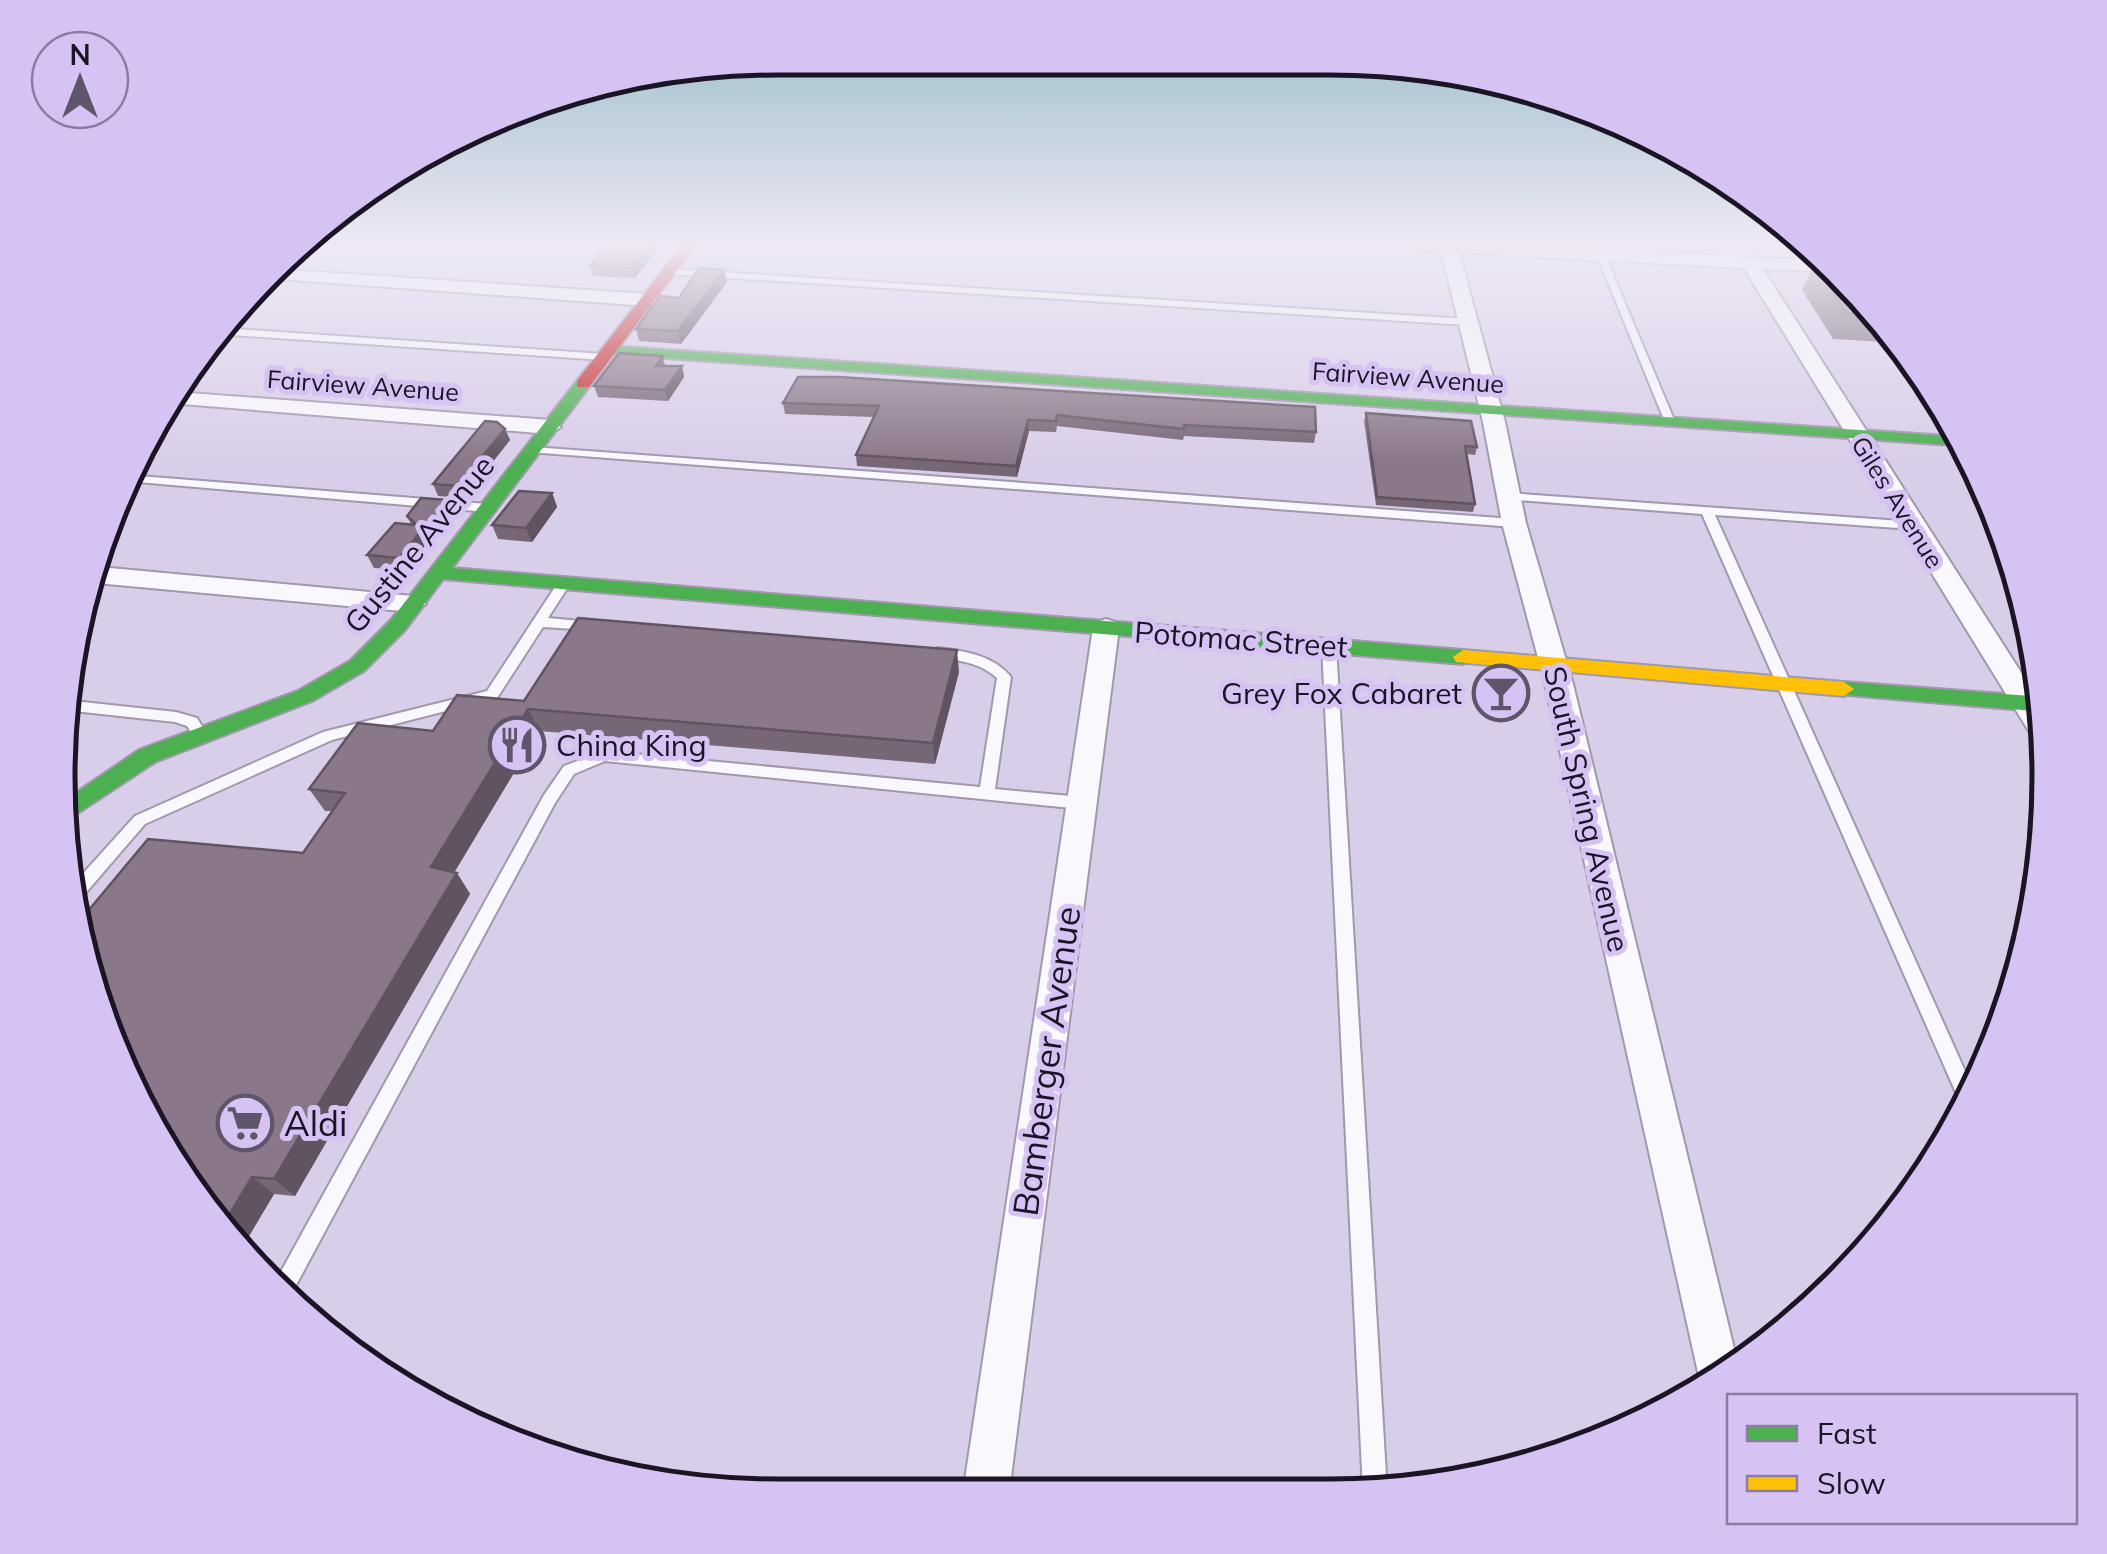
<svg xmlns="http://www.w3.org/2000/svg" width="2107" height="1554" font-family="Mulish,sans-serif">
<rect width="100%" height="100%" fill="#d9cee9"/>
<g fill="none" stroke-linecap="round" stroke-linejoin="round">
<g stroke="#a098ad" stroke-width="4">
<g id="lane">
<polygon points="1597,251 1604,253 1675,422 1674,424 1665,422 1596,253"/>
<polygon points="669,269 1466,319 1471,322 1466,325 666,274 664,272"/>
<polygon points="219,328 604,354 609,357 604,360 215,334"/>
<polygon points="533,447 1514,519 1520,523 1514,527 529,452 527,450"/>
<polygon points="127,475 488,504 494,508 488,512 126,481"/>
<polygon points="1507,493 1916,522 1918,525 1912,529 1715,515 1974,1091 1966,1109 1960,1102 1702,514 1503,499 1503,495"/>
<polygon points="564,580 570,584 548,618 591,622 598,626 591,630 543,627 497,698 332,740 145,824 77,903 73,904 69,889 135,816 323,732 487,691 559,581"/>
<polygon points="1329,642 1336,646 1387,1491 1363,1491 1322,646"/>
<path d="M938,648C965,651 993,655 1011,677L995,789L1081,797L1086,799L1089,803L1086,807L1081,809L605,761L574,774L555,803L287,1302L273,1286L544,795L564,766L604,751L980,787L997,678C978,661 957,661 933,656L931,653Z"/>
<polygon points="64,700 176,712 197,718 206,733 199,738 194,737 187,726 175,722 64,710"/>
</g>
</g>
<g stroke="#a098ad" stroke-width="4">
<g id="street">
<polygon points="1408,244 1510,244 1818,261 1829,271 1763,269 2045,710 2047,749 2038,746 1744,268 1459,252 1505,422 1526,523 1573,684 1738,1365 1701,1386 1545,684 1502,523 1483,422 1441,251 1417,249"/>
<polygon points="274,269 648,294 657,300 648,306 264,278"/>
<polygon points="176,392 550,420 561,427 550,434 169,403"/>
<polygon points="99,567 413,596 426,604 413,612 96,583"/>
<polygon points="1106,619 1115,622 1119,628 1009,1493 963,1493 1093,628 1097,622"/>
</g>
</g>
<g stroke="#a098ad" stroke-width="4">
<g id="fast">
<polygon points="609,346 1962,437 1968,446 604,354 604,348"/>
<polygon points="583,379 591,384 452,568 1463,650 1473,657 1463,664 443,579 405,630 364,671 312,701 155,762 64,822 64,801 139,750 298,691 350,661 391,620 577,381"/>
<polygon points="1844,682 2043,697 2045,712 1837,694 1834,689 1837,684"/>
</g>
</g>
<g stroke="#a098ad" stroke-width="4">
<polygon id="slow" points="1463,650 1844,682 1854,689 1844,696 1456,662 1453,657"/>
</g>
<g stroke="#a098ad" stroke-width="4">
<polygon id="jam" points="683,244 697,244 589,387 577,387 577,381"/>
</g>
<use href="#lane" fill="#f9f8fc" fill-rule="evenodd"/>
<use href="#street" fill="#f9f8fc" fill-rule="evenodd"/>
<use href="#fast" fill="#4caf50" fill-rule="evenodd"/>
<use href="#slow" fill="#ffc107" fill-rule="evenodd"/>
<use href="#jam" fill="#c62828" fill-rule="evenodd"/>
</g>
<g fill="#776676">
<polygon points="607,244 661,244 635,278 593,276 590,266"/>
<polygon points="1814,265 1822,266 1900,339 1903,343 1833,339 1802,290"/>
<polygon points="727,282 681,344 639,341 636,329 679,298"/>
<polygon points="663,356 665,366 682,366 684,377 668,401 598,397 594,386"/>
<polygon points="798,377 1316,432 1314,443 1184,436 1183,440 1057,426 1056,432 1029,431 1017,477 857,466 856,455 874,417 785,414 783,403"/>
<polygon points="1366,413 1477,447 1475,455 1467,454 1475,504 1473,512 1376,505 1364,421"/>
<polygon points="505,429 510,440 464,498 438,496 433,484"/>
<polygon points="552,493 557,507 532,542 498,539 492,525"/>
<polygon points="452,513 405,570 374,568 367,555 411,524 407,516"/>
<polygon points="959,672 935,764 539,731 454,872 457,873 470,894 295,1196 274,1194 240,1251 207,1215 303,853 332,811 325,811 309,789 433,731 524,701"/>
</g>
<g fill="#615360">
<polygon points="651,244 661,244 635,278 632,268"/>
<polygon points="724,270 727,282 681,344 678,331"/>
<polygon points="682,366 684,377 668,401 665,390"/>
<polygon points="1028,420 1029,431 1017,477 1016,466"/>
<polygon points="505,429 510,440 464,498 458,486"/>
<polygon points="552,493 557,507 532,542 526,528"/>
<polygon points="447,500 452,513 405,570 399,558"/>
<polygon points="957,650 959,672 935,764 933,743"/>
<polygon points="528,709 539,731 445,888 431,867"/>
<polygon points="457,873 470,894 295,1196 274,1179"/>
<polygon points="252,1177 274,1194 240,1251 220,1230"/>
</g>
<g fill="#8a7789" stroke="#615360" stroke-width="2.5">
<polygon points="607,244 651,244 632,268 590,266"/>
<polygon points="1814,265 1822,266 1875,315 1847,313"/>
<polygon points="699,268 724,270 678,331 636,329 660,296 679,298"/>
<polygon points="619,353 663,356 656,366 682,366 665,390 594,386"/>
<polygon points="798,377 839,377 1315,407 1316,432 1184,425 1184,429 1057,415 1056,421 1028,420 1016,466 856,455 879,406 783,403"/>
<polygon points="1366,413 1471,421 1477,447 1465,446 1475,504 1377,497"/>
<polygon points="485,421 497,422 505,429 458,486 433,484"/>
<polygon points="519,491 552,493 526,528 492,525"/>
<polygon points="421,498 447,500 399,558 367,555 395,523 417,525 407,516"/>
<polygon points="578,618 957,650 933,743 528,709 431,867 457,873 274,1179 252,1177 220,1230 207,1215 112,1053 78,923 148,839 303,853 345,793 309,789 358,723 433,731 457,695 524,701"/>
</g>
<linearGradient id="sky" x2="0" y2="1"><stop stop-color="#95bbc6"/><stop offset="0.53" stop-color="#eee9f5"/><stop offset="1" stop-color="#eee9f5" stop-opacity="0"/></linearGradient>
<rect width="2107" height="462" fill="url(#sky)"/>
<defs>
<g id="bar-ring" transform="scale(2.875)"><circle r="9.5" fill="#d6c3f4" stroke="#5e556a" stroke-width="1.5"/><path d="M-6-5H6L.8 .8V4.5H3.5V6h-7V4.5H-.8V.8Z" fill="#5e556a"/></g>
<g id="restaurant-ring" transform="scale(2.875)"><circle r="9.5" fill="#d6c3f4" stroke="#5e556a" stroke-width="1.5"/><path d="M-5-6h1v4h1v-4h1v4h1v-4h1v5L-1.5 .5V6h-2V.5L-5-1ZM5-6V6H3V1.5H1.5Q1.5-4 5-6Z" fill="#5e556a"/></g>
<g id="supermarket-ring" transform="scale(2.875)"><circle r="9.5" fill="#d6c3f4" stroke="#5e556a" stroke-width="1.5"/><path d="M-6-5.5h2.5l.6 2H6L4.5 2H-2.5L-4.4-4H-6ZM-1.5 3.2a1.3 1.3 0 1 0 .1 0ZM3 3.2a1.3 1.3 0 1 0 .1 0Z" fill="#5e556a"/></g>
</defs>
<g fill-rule="evenodd">
<use href="#bar-ring" x="1501" y="693"/>
<use href="#restaurant-ring" x="517" y="745"/>
<use href="#supermarket-ring" x="245" y="1123"/>
</g>
<g text-anchor="middle" dominant-baseline="central" stroke-width="10" stroke-linejoin="round" paint-order="stroke">
<g font-size="25" fill="#1b1425" stroke="#d6c3f4">
<text transform="translate(1408 377) rotate(4)">Fairview Avenue</text>
<text transform="translate(363 385) rotate(4)">Fairview Avenue</text>
<text transform="translate(1898 502) rotate(58)">Giles Avenue</text>
</g>
<g font-size="30" fill="#1b1425" stroke="#d6c3f4">
<text transform="translate(419 544) rotate(-51)">Gustine Avenue</text>
<text transform="translate(1241 639) rotate(4)">Potomac Street</text>
<text transform="translate(1587 809) rotate(77)">South Spring Avenue</text>
</g>
<g font-size="30" fill="#1b1425" stroke="#d6c3f4" text-anchor="end">
<text x="1462" y="693">Grey Fox Cabaret</text>
<text x="556" y="745" text-anchor="start">China King</text>
</g>
<g font-size="35" fill="#1b1425" stroke="#d6c3f4">
<text transform="translate(1046 1061) rotate(-82)">Bamberger Avenue</text>
</g>
<g font-size="35" fill="#1b1425" stroke="#d6c3f4" text-anchor="start">
<text x="284" y="1123">Aldi</text>
</g>
</g>
<path d="M0 0H2107V1554H0ZM777 75H1330A702 702 0 0 1 2032 777V777A702 702 0 0 1 1330 1479H777A702 702 0 0 1 75 777V777A702 702 0 0 1 777 75Z" fill="#d6c3f4" fill-rule="evenodd"/>
<path fill="none" stroke="#1b1425" stroke-width="5" d="M777 75H1330A702 702 0 0 1 2032 777V777A702 702 0 0 1 1330 1479H777A702 702 0 0 1 75 777V777A702 702 0 0 1 777 75Z"/>
<rect x="1727" y="1394" width="350" height="130" fill="#d6c3f4" stroke="#8b7da1" stroke-width="2.5"/>
<rect x="1747" y="1426" width="50" height="15" fill="#4caf50" stroke="#8b7da1" stroke-width="2.5"/>
<text x="1817" y="1444" font-size="30" fill="#1b1425">Fast</text>
<rect x="1747" y="1476" width="50" height="15" fill="#ffc107" stroke="#8b7da1" stroke-width="2.5"/>
<text x="1817" y="1494" font-size="30" fill="#1b1425">Slow</text>
<g transform="translate(80 80)"><circle r="48" fill="#d6c3f4" stroke="#8b7da1" stroke-width="2.5"/>
<path d="M0-8L18 38L0 25L-18 38Z" fill="#5e556a"/>
<text y="-15" font-size="28" font-weight="bold" text-anchor="middle" fill="#1b1425">N</text>
</g>
</svg>
